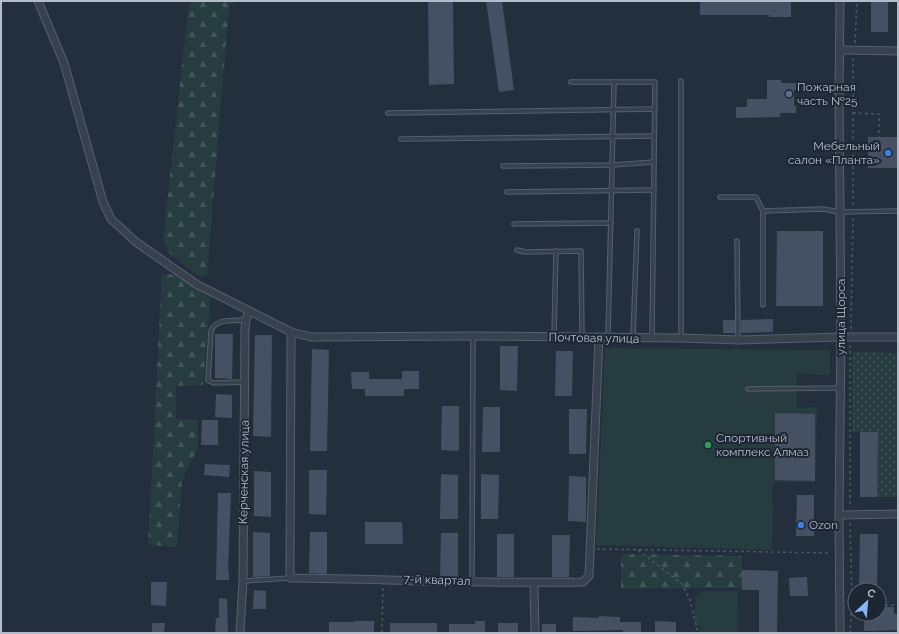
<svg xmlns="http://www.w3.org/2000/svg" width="899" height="634" font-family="Raleway,sans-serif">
<defs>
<pattern id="grass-dots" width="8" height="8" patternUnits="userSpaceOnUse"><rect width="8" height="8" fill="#263c3f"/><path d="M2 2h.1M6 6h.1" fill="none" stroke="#435659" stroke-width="1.8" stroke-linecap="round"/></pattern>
<pattern id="forest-firs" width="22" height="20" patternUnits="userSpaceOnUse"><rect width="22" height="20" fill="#263c3f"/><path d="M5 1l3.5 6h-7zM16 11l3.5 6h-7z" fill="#435659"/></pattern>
</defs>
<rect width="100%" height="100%" fill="#242f3e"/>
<polygon fill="url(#grass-dots)" points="852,352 898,353 898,497 877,497 878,432 852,432"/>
<g fill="url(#forest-firs)">
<polygon points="189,1 236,1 229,6 207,275 201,277 189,269 168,252 163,239"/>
<polygon points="162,274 179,275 196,288 211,295 203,385 176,386 176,419 198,419 198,448 182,480 177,547 148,545"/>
<polygon points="621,554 742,556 742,588 621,589"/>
</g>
<g fill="#263c3f">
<polygon points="605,348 830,350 830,375 797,374 797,408 817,407 815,482 773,482 772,550 596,545"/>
<polygon points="700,591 738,591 737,633 700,633 700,626 695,626 695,596 700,596"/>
</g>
<g fill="#455162">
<polygon points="428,1 453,1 454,84 429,85"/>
<polygon points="486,1 502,1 514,90 499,92"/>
<polygon points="700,1 791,1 791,17 769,17 769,15 700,15"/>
<rect x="871" y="1" width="17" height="31"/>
<polygon points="767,80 781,80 781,83 796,83 796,90 794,90 794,106 796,106 796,113 780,113 780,117 736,118 736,107 747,107 747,99 767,99"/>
<rect x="868" y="137" width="30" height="31"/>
<polygon points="777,231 823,231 823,306 776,306"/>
<polygon points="773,319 773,332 741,333 741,320"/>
<rect x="723" y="320" width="12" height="13"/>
<polygon points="215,334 233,334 232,379 215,378"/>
<polygon points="255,335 272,335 271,437 253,436"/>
<polygon points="500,346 518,346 517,391 500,390"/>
<polygon points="312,349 329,350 327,451 310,451"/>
<polygon points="556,351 573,351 572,396 555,396"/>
<polygon points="402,371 419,371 419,389 404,389 404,396 365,396 365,389 352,389 351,372 369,372 369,379 402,379"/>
<polygon points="216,394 232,395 232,418 215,417"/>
<polygon points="442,406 459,406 459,451 441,450"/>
<polygon points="483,407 500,407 500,452 482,452"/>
<polygon points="569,409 587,409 586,454 569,454"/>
<polygon points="775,413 815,414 815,481 775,480"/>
<polygon points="202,420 218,420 218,445 201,445"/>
<polygon points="860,432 878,432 877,497 860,497"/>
<polygon points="205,464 230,465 229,477 204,475"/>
<polygon points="309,470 327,470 326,515 309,514"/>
<polygon points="254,471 271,472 271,517 254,516"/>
<polygon points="441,474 458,475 458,519 440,519"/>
<polygon points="481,474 499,475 498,519 481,519"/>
<polygon points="569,476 586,477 586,522 568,521"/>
<polygon points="218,493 231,493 228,571 229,571 229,580 216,580"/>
<polygon points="797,495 814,495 814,536 796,536"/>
<polygon points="365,522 402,522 403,544 365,544"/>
<polygon points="253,532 270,533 270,576 253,577"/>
<polygon points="310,532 327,532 327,574 309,573"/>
<polygon points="441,533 458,533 458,577 440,576"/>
<rect x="497" y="534" width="17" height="43"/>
<polygon points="860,534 878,534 877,590 859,590"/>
<polygon points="552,535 570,535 569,577 552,577"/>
<polygon points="742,570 778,571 777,633 759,633 759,590 742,590"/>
<polygon points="807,577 808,596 790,596 789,578"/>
<polygon points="151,582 167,582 166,606 151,605"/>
<polygon points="254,590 266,591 266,609 253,609"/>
<polygon points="219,598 227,599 228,633 215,633 216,618 219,618"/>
<polygon points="879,607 894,607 894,614 898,614 898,630 864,631 864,614 879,614"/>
<polygon points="599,616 620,617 620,622 641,622 641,633 623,633 623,630 573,631 573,617 599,618"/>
<polygon points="354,621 374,621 374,633 329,633 329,622 354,622"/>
<polygon points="475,621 485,621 485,633 449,633 449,624 475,624"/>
<polygon points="655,621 676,622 676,633 655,633"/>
<polygon points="152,623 165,623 164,633 152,633"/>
<rect x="390" y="623" width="47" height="10"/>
<rect x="498" y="623" width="20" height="10"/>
<rect x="542" y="624" width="14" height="9"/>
</g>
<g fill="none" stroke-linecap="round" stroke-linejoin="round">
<g stroke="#565f6c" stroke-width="5.5">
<g id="lane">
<polyline points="681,81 681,338"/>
<polyline points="571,82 655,82 652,338"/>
<polyline points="388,113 655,109"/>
<polyline points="401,139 654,136"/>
<polyline points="503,166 612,165 654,162"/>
<polyline points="507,192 654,190"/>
<polyline points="720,197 756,197 763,211"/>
<polyline points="514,224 611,223"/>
<polyline points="737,241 738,340"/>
<polyline points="517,250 525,252 581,251 582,337"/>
<polyline points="763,305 763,211 823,209 840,212 898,211"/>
<polyline points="554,337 556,251"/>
<polyline points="608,337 614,82"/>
<polyline points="633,337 637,231"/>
<path d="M245,382L213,383L208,380L211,331C215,318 234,321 246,320"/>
<polyline points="748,389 840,388"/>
<polyline points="243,581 290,578"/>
<polyline points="472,581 473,336"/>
</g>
</g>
<g stroke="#565f6c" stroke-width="9">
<g id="street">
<polyline points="38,1 64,63 103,202 111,219 136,242 196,284 291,332 311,337 473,336 681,338 738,340 841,337 898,337"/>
<polyline points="841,50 898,51"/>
<path d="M291,332L290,578C388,579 485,584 583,582L589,576L599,337"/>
<polyline points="839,515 898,514"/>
<polyline points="534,583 535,633"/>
<polyline points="240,633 243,581 245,329 246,320 249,311"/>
<polyline points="840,633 839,515 841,337 839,92 840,1"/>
</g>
</g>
<g stroke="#44595c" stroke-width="1.5" stroke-dasharray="3 3" stroke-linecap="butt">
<polyline points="855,43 857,1"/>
<polyline points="853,113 879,114 879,137"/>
<polyline points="853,205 853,57"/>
<polyline points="851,329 853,217"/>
<polyline points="850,345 850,507"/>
<polyline points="850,523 852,604 850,633"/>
<polyline points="597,549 831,553"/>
<polyline points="638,550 682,584 690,600 698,633"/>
<polyline points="879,605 898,605"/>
<polyline points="382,633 383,587"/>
</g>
<use href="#lane" stroke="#38414e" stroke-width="3.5"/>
<use href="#street" stroke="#38414e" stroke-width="7"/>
</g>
<circle fill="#5c6f8a" stroke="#1d2633" stroke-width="1.5" cx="789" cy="94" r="4"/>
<g fill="#3f7fe0" stroke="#1d2633" stroke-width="1.5">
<circle cx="888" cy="153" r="4"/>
<circle cx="801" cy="525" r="4"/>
</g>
<circle fill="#2e9e5b" stroke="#1d2633" stroke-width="1.5" cx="708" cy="445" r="4"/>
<g text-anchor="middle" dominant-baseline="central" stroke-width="4" stroke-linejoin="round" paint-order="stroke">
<g font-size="12" fill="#b4bcc9" stroke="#1d2633" text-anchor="start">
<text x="797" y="87">Пожарная<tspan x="797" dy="14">часть №25</tspan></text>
<text x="880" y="146" text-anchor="end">Мебельный<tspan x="880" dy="14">салон «Планта»</tspan></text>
<text x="716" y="438">Спортивный<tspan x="716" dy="14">комплекс Алмаз</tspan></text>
<text x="809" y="525">Ozon</text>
</g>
<g font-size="12" fill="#b4bcc9" stroke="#1d2633">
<text transform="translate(841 317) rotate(-90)">улица Щорса</text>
<text transform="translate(594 338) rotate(1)">Почтовая улица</text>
<text transform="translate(244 472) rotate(-89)">Керченская улица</text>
<text transform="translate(437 580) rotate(2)">7-й квартал</text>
</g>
</g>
<rect width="899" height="634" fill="none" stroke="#b4bcc9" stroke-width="4"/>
<g transform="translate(867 602) rotate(26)"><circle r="19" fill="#1d2633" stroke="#59626f"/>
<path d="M0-3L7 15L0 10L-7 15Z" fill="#8ab4f8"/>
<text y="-6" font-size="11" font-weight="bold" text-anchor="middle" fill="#b4bcc9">С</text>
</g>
</svg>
